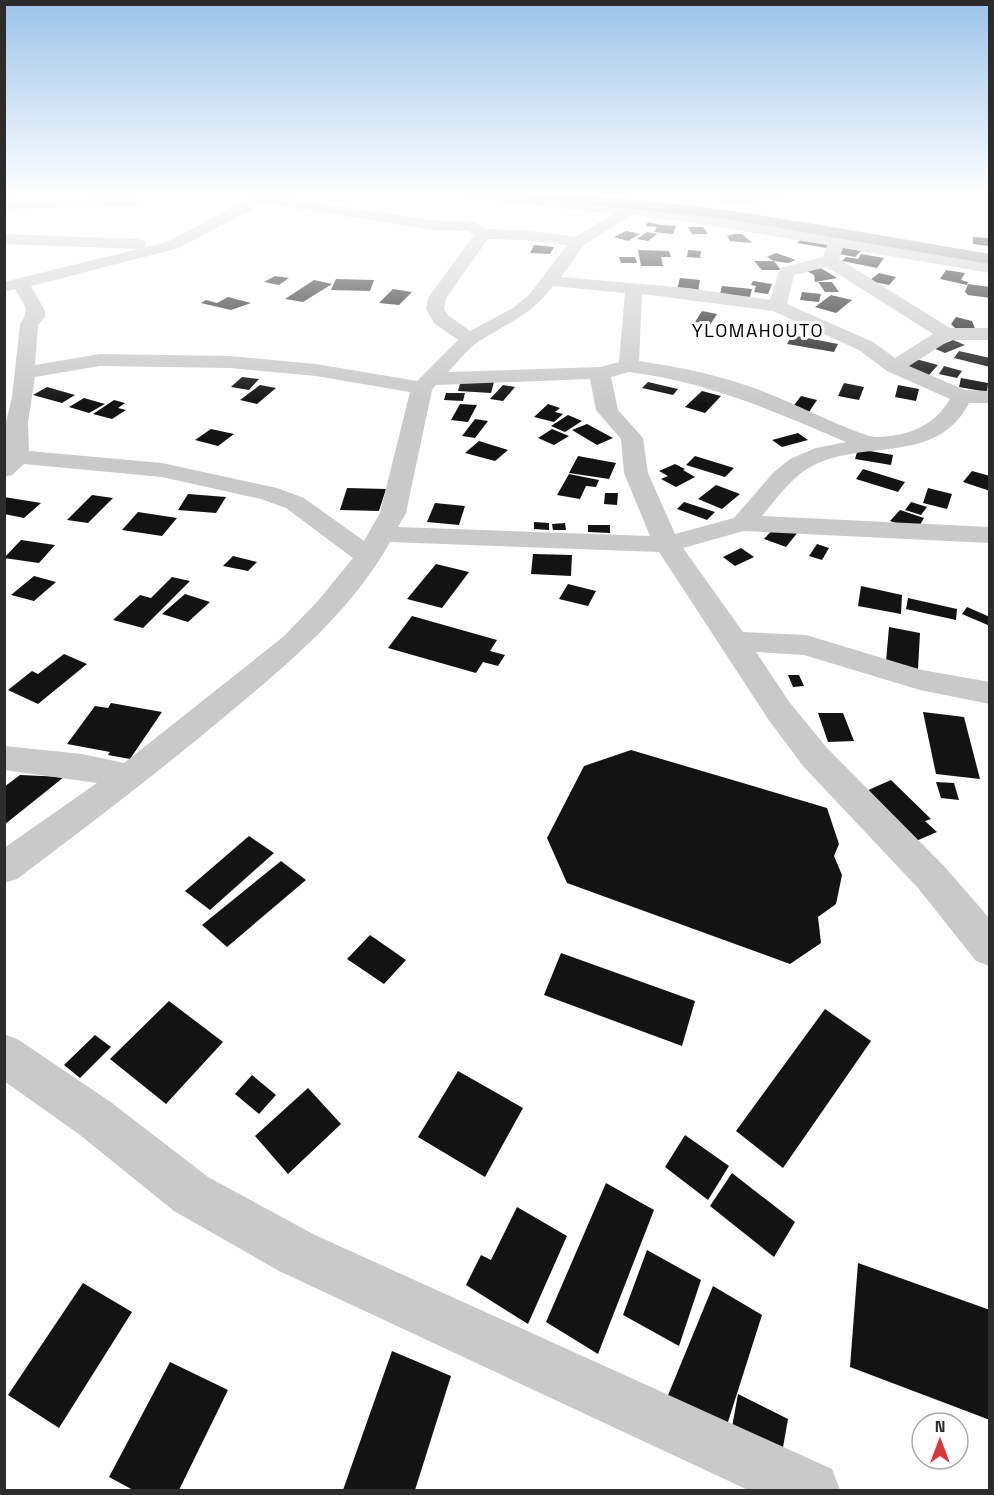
<svg xmlns="http://www.w3.org/2000/svg" width="994" height="1495" font-family="'Space Grotesk',sans-serif">
<rect width="100%" height="100%" fill="#fff"/>
<g fill="#131313">
<polygon points="648,222 661,225 676,226 673,234 654,232 657,227 646,226"/>
<polygon points="688,227 703,227 708,234 692,234"/>
<polygon points="626,231 640,234 628,241 614,237"/>
<polygon points="647,232 657,234 648,241 637,239"/>
<polygon points="734,234 742,234 752,243 730,241 727,236"/>
<polygon points="973,237 988,238 988,246 973,244"/>
<polygon points="801,239 830,244 826,248 797,243"/>
<polygon points="534,245 554,247 550,254 530,253"/>
<polygon points="840,247 861,251 855,257 834,253"/>
<polygon points="638,250 669,251 671,257 661,257 663,266 641,266"/>
<polygon points="688,250 701,251 700,258 687,257"/>
<polygon points="776,253 796,260 788,263 774,261 781,270 762,270 754,261 774,261 767,257"/>
<polygon points="861,254 884,258 877,268 842,261 846,257 858,259"/>
<polygon points="619,257 635,257 637,263 621,263"/>
<polygon points="819,267 837,278 815,282 814,275 807,271"/>
<polygon points="946,270 965,273 961,280 968,282 967,285 940,279"/>
<polygon points="879,273 896,277 889,285 869,281"/>
<polygon points="275,276 289,278 279,285 264,282"/>
<polygon points="680,278 700,280 698,291 677,289"/>
<polygon points="336,279 374,280 370,291 331,290"/>
<polygon points="314,280 332,284 303,302 285,299"/>
<polygon points="753,281 772,284 768,294 754,292 756,286 751,285"/>
<polygon points="818,282 832,282 839,292 825,292"/>
<polygon points="968,284 990,287 990,298 968,295 965,292"/>
<polygon points="722,286 752,289 750,297 720,294"/>
<polygon points="393,289 412,292 399,305 379,303"/>
<polygon points="802,292 821,294 819,302 800,300"/>
<polygon points="831,295 852,300 836,313 815,307"/>
<polygon points="228,297 251,303 231,310 201,303 206,300 217,303"/>
<polygon points="702,311 717,314 710,325 695,322"/>
<polygon points="956,317 972,321 976,331 959,332 951,324"/>
<polygon points="792,335 838,344 834,352 787,344"/>
<polygon points="953,340 965,345 945,353 933,348"/>
<polygon points="959,351 990,358 990,367 954,358"/>
<polygon points="912,358 938,365 929,375 903,368"/>
<polygon points="944,366 962,371 957,378 939,374"/>
<polygon points="242,377 259,379 249,390 231,387"/>
<polygon points="961,378 988,383 987,392 959,387"/>
<polygon points="461,380 494,382 491,393 458,391"/>
<polygon points="648,382 678,389 673,395 642,388"/>
<polygon points="844,383 864,387 859,400 838,396"/>
<polygon points="260,385 276,388 257,404 240,400"/>
<polygon points="503,385 515,387 503,401 490,399"/>
<polygon points="898,385 919,389 916,401 895,397"/>
<polygon points="47,387 75,395 62,403 33,395"/>
<polygon points="702,391 721,396 705,413 685,407"/>
<polygon points="446,393 465,393 463,401 444,400"/>
<polygon points="801,396 817,400 809,412 792,408"/>
<polygon points="84,398 105,404 89,413 69,407"/>
<polygon points="114,400 125,403 118,408 126,410 112,419 93,414"/>
<polygon points="460,404 477,405 468,422 451,420"/>
<polygon points="548,404 560,408 555,412 563,414 554,422 534,417"/>
<polygon points="568,415 582,421 565,432 551,426"/>
<polygon points="475,419 488,421 475,438 462,436"/>
<polygon points="587,424 613,438 597,445 572,430"/>
<polygon points="211,429 234,434 218,446 195,440"/>
<polygon points="552,429 569,436 554,445 538,438"/>
<polygon points="798,433 808,440 782,447 772,440"/>
<polygon points="479,441 508,450 495,461 465,453"/>
<polygon points="858,449 893,455 891,465 855,459"/>
<polygon points="578,456 616,463 609,479 569,473"/>
<polygon points="695,456 734,468 725,477 686,465"/>
<polygon points="675,464 685,469 683,470 695,477 676,487 661,479 668,476 659,471"/>
<polygon points="863,469 905,482 898,492 856,479"/>
<polygon points="972,471 990,476 990,491 963,482"/>
<polygon points="569,474 599,480 596,487 586,486 580,499 557,495"/>
<polygon points="716,485 740,494 722,509 698,499"/>
<polygon points="347,488 386,489 379,511 340,510"/>
<polygon points="928,488 952,494 947,509 923,503"/>
<polygon points="605,493 618,493 617,505 604,504"/>
<polygon points="188,494 226,497 216,513 178,510"/>
<polygon points="92,495 113,498 88,523 67,520"/>
<polygon points="4,497 41,503 24,518 4,514"/>
<polygon points="684,502 715,512 707,520 677,509"/>
<polygon points="911,502 927,507 921,515 905,510"/>
<polygon points="435,503 465,506 459,525 427,522"/>
<polygon points="900,510 924,518 917,530 890,521"/>
<polygon points="138,512 177,518 162,536 122,530"/>
<polygon points="534,522 549,523 549,530 534,529"/>
<polygon points="565,523 566,530 553,530 552,524"/>
<polygon points="588,525 610,525 610,533 588,532"/>
<polygon points="777,525 798,532 786,547 764,539"/>
<polygon points="21,540 55,545 39,563 4,558"/>
<polygon points="817,544 829,548 822,560 809,556"/>
<polygon points="741,548 754,557 735,566 723,557"/>
<polygon points="533,554 572,555 571,576 531,574"/>
<polygon points="233,556 257,562 248,571 223,566"/>
<polygon points="436,564 469,572 442,608 407,599"/>
<polygon points="34,576 56,582 34,601 11,595"/>
<polygon points="172,577 190,581 143,628 113,620 140,595 151,598"/>
<polygon points="568,584 596,591 588,606 559,599"/>
<polygon points="861,586 902,595 901,614 858,606"/>
<polygon points="185,594 210,602 188,622 162,614"/>
<polygon points="908,598 957,609 956,620 906,609"/>
<polygon points="967,607 990,617 990,626 962,614"/>
<polygon points="412,616 497,640 490,651 505,655 498,666 483,662 476,673 388,648"/>
<polygon points="889,627 920,633 918,669 886,662"/>
<polygon points="64,654 87,664 38,704 8,690 32,671 38,674"/>
<polygon points="788,675 799,675 804,686 793,687"/>
<polygon points="111,703 162,712 130,759 108,755 110,752 67,744 95,706 108,708"/>
<polygon points="923,712 964,717 980,779 936,774"/>
<polygon points="818,713 843,713 854,741 828,742"/>
<polygon points="631,750 827,808 839,844 834,856 842,875 836,904 818,917 821,943 790,964 567,883 547,838 584,766"/>
<polygon points="20,775 64,777 4,825 4,787"/>
<polygon points="891,780 931,819 925,821 937,832 909,844 857,795"/>
<polygon points="936,782 954,783 959,800 941,798"/>
<polygon points="249,836 274,853 210,910 185,891"/>
<polygon points="281,861 306,880 227,947 202,925"/>
<polygon points="370,935 406,960 384,984 347,959"/>
<polygon points="561,953 695,1001 682,1046 544,995"/>
<polygon points="169,1001 223,1042 166,1104 110,1059"/>
<polygon points="825,1009 871,1041 783,1168 736,1131"/>
<polygon points="95,1035 111,1047 80,1078 64,1065"/>
<polygon points="458,1071 523,1108 485,1177 418,1137"/>
<polygon points="252,1075 276,1095 259,1114 235,1094"/>
<polygon points="308,1088 341,1124 288,1174 255,1136"/>
<polygon points="685,1135 729,1166 708,1200 665,1167"/>
<polygon points="732,1173 795,1222 774,1257 710,1206"/>
<polygon points="606,1183 654,1210 598,1354 546,1322"/>
<polygon points="517,1207 567,1236 528,1324 466,1285 481,1255 491,1260"/>
<polygon points="647,1250 701,1280 679,1346 623,1315"/>
<polygon points="858,1263 990,1310 990,1420 850,1367"/>
<polygon points="83,1283 132,1312 59,1428 8,1395"/>
<polygon points="713,1286 762,1315 727,1425 666,1400"/>
<polygon points="392,1351 451,1376 415,1490 343,1490"/>
<polygon points="170,1362 228,1390 179,1490 133,1490 109,1477"/>
<polygon points="738,1394 788,1419 782,1453 732,1427"/>
</g>
<g fill="none" stroke-linecap="round" stroke-linejoin="round">
<g fill="#c9c9c9" fill-rule="evenodd">
<path d="M259,194H278L276,197L431,220L473,222L487,229L525,230L575,237L613,214L471,198L464,194C641,194 816,234 990,263V273L843,248L839,259L950,328H990V340H950L909,366L965,390L990,391V403H969C937,465 867,439 814,465C792,476 777,498 762,516L990,527V543L744,531L683,548L743,632L806,635L922,670L990,682V704L920,690L804,655L756,652L790,703L827,748L944,866L990,919V966L976,961L918,888L803,766L768,719L659,552L390,542C351,612 289,663 229,713C160,771 89,825 17,879L4,883V848L97,783L4,770V746L82,754L124,763L283,637L317,602L353,558L286,508L261,499L162,477L24,464L12,475L4,477L6,422L12,397L20,324C31,308 24,305 15,289L4,292V282L138,249L4,244V234L138,239L144,241L146,244L144,247L167,242ZM264,203L431,230L469,231L474,235L428,298L426,309L434,323L458,340L417,381L316,364L230,356L100,354L35,365L38,325L45,317V311L31,286L179,248ZM631,215L688,222L827,245L823,257L780,268L770,300L688,288L561,277L584,245ZM488,239L525,240L567,245L529,295L513,308L470,331L448,315L444,309L446,298ZM827,267L933,334L895,358L873,342L787,304L794,275ZM553,286L625,293L619,362L600,367L448,372C457,363 467,349 478,342C506,324 533,314 553,286ZM642,294L773,311L859,350L887,371L950,399C934,426 909,436 877,437C863,438 787,400 767,393C727,377 682,367 639,361ZM100,366L230,368L316,376L410,392L380,513L364,541L304,498L277,488L162,463L29,451L28,422L35,377ZM629,372C708,382 774,411 846,442L816,448L790,459L773,473L734,518L675,534L648,473L643,438L618,410L611,377ZM590,379L596,410L621,439L624,473L650,536L398,527L406,513L432,390L436,385Z"/>
<polygon points="747,194 785,194 778,198 726,206 719,202 721,199"/>
<polygon points="131,199 136,200 138,203 136,206 4,209 4,201"/>
<polygon points="4,1034 19,1040 112,1103 208,1177 315,1235 832,1469 840,1490 748,1490 279,1271 174,1211 80,1135 4,1081"/>
</g>
<polygon fill="#a4a4a4" fill-rule="evenodd" points="4,194 16,194 4,200"/>
<path fill="#939393" fill-rule="evenodd" d="M516,194C676,194 833,228 990,254V264L720,218L523,198Z"/>
</g>
<linearGradient id="sky" x2="0" y2="1"><stop stop-color="#9bc3e8"/><stop offset="0.48" stop-color="#fff"/><stop offset="1" stop-color="#fff" stop-opacity="0"/></linearGradient>
<rect width="994" height="404" fill="url(#sky)"/>
<g text-anchor="middle" dominant-baseline="central" stroke-width="6" stroke-linejoin="round" paint-order="stroke">
<g font-size="18" letter-spacing="1.5" fill="#000" stroke="#fff">
<text x="758" y="330">YLOMAHOUTO</text>
</g>
</g>
<rect width="994" height="1495" fill="none" stroke="#2c2c2c" stroke-width="12"/>
<g transform="translate(940 1441)"><circle r="28" fill="#ffffff" stroke="#ababab" stroke-width="1.5"/>
<path d="M0-4.5L10 22L0 15L-10 22Z" fill="#dd3538"/>
<text y="-9" font-size="16" font-weight="bold" text-anchor="middle" fill="#2c2c2c">N</text>
</g>
</svg>
